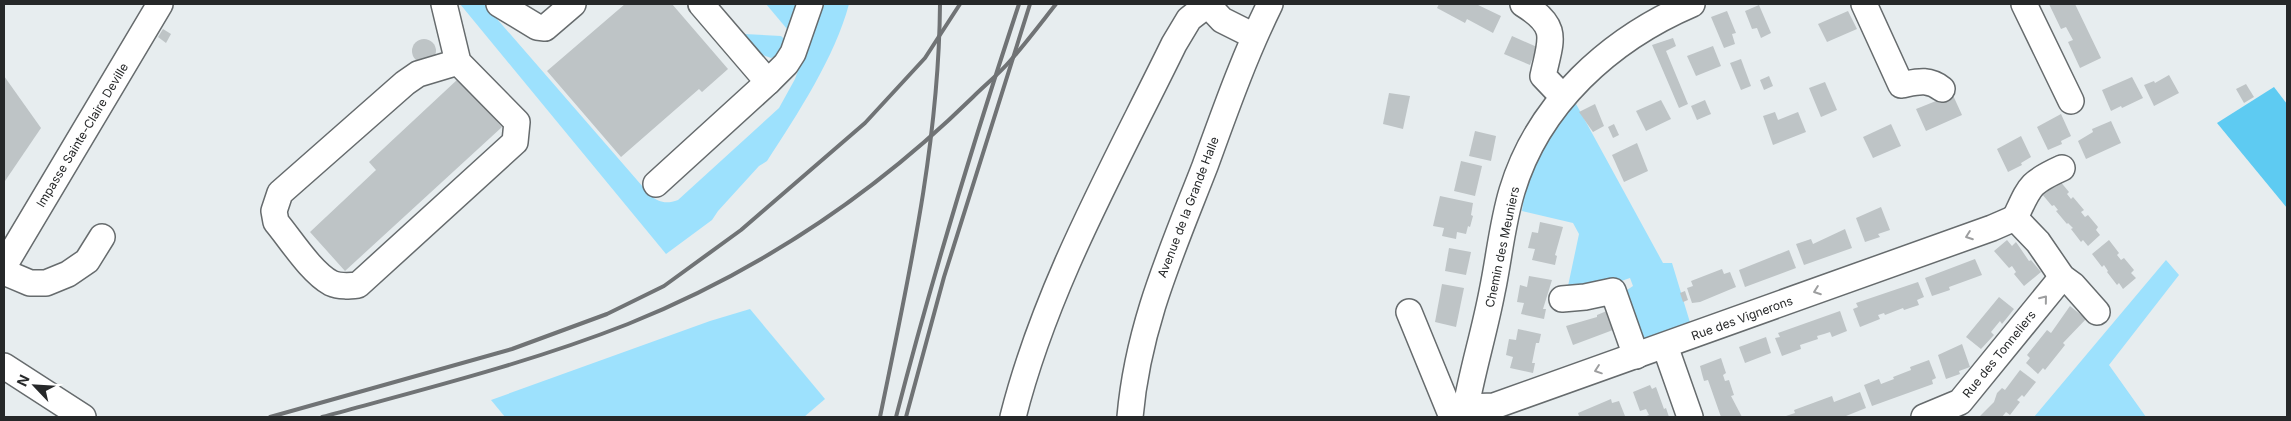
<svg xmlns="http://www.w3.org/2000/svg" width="2291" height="421" font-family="Inter,sans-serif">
<rect width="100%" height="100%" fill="#e7edef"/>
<g fill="#9de1fd">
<path d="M460,4H484L650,195C659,203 667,204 678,200L779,108L795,79L822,4H849C835,57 797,115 767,161L759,166L718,211L712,220L666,254Z"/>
<polygon points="766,4 797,4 787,29"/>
<polygon points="744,34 781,36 784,39 778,55 771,58 760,54"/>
<polygon points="1575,102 1663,263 1672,263 1692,329 1641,350 1624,292 1633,286 1630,278 1592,291 1568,286 1579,234 1573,223 1522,211 1525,189 1554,127"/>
<polygon points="2166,260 2179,275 2109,365 2146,417 2034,417"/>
<polygon points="750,309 825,399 804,417 505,417 491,400 710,321"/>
</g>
<polygon fill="#5ecbf2" points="2274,87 2287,104 2287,208 2217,123"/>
<g fill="#bec4c6">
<polygon points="625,4 672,4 728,69 702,92 699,89 621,157 547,71"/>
<polygon points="1439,4 1476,4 1501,16 1493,33 1467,19 1465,23 1437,8"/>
<polygon points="2049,4 2075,4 2101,58 2080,68 2068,42 2073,40 2066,27 2061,29"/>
<polygon points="1759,5 1771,33 1761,38 1757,28 1752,29 1745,11"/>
<polygon points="1727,11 1736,33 1732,34 1735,44 1724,48 1711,17"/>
<polygon points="1848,11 1857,29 1827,42 1818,24"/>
<polygon points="163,29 171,34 166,43 158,37"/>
<polygon points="1512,36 1537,47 1530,65 1504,54"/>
<polygon points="1673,38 1676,46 1666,51 1688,104 1679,108 1652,45"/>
<circle cx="424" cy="51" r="12"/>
<polygon points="1713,46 1721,66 1696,76 1687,56"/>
<polygon points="1741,59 1751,86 1741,90 1730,63"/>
<polygon points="2169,75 2179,93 2154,106 2144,85 2154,81 2155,83"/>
<polygon points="4,76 41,128 5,181 4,179"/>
<polygon points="1769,76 1773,86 1764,90 1760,80"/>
<polygon points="2132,77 2143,98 2122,108 2121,106 2111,111 2102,90"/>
<polygon points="458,79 502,127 345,271 310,232 376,170 369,162"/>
<polygon points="1825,82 1837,110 1821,117 1809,88"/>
<polygon points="2246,84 2254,97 2244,103 2236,89"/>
<polygon points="1951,91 1962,115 1926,131 1916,109 1941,99"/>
<polygon points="1389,93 1410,96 1403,129 1383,124"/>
<polygon points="1661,100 1671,119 1646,131 1636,111"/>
<polygon points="1705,100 1711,114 1697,120 1691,106"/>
<polygon points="1595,104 1604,126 1593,132 1579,112"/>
<polygon points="1775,112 1778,120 1798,112 1806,132 1773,145 1763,116"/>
<polygon points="2061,114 2071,136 2061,141 2062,144 2048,150 2037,127"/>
<polygon points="2111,121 2121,143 2086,159 2078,141 2093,132 2092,129"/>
<polygon points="1614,124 1619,135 1613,138 1608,127"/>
<polygon points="1891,124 1901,146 1873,158 1863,137"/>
<polygon points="1475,131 1496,136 1491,161 1469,156"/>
<polygon points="2021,136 2031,157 2021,163 2022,165 2008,172 1997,149"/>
<polygon points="1637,143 1648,171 1624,182 1612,155"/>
<polygon points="1461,161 1482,166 1475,196 1454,191"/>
<polygon points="2059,180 2069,192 2067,194 2071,199 2073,197 2084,210 2081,212 2085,217 2088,215 2098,227 2096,230 2100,235 2088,246 2083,240 2081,242 2071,229 2073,228 2068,223 2067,224 2056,211 2058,210 2054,205 2052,206 2042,194"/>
<polygon points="1440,196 1473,203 1471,215 1473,216 1470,227 1468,226 1466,234 1457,232 1456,239 1442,236 1444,228 1433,226"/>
<polygon points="1881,207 1890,230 1878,234 1880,237 1865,242 1856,218"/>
<polygon points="1540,222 1563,227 1555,255 1557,256 1555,265 1532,260 1535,249 1528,248 1532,232 1538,233"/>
<polygon points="1845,229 1852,248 1804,265 1796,244 1811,239 1813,244"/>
<polygon points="2007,240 2012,246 2016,242 2029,261 2031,260 2041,272 2024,286 2014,274 2016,272 2012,266 2009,268 1994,251"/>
<polygon points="2109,240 2119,253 2117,255 2121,260 2124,258 2134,270 2131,273 2136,278 2123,289 2119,283 2117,285 2107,272 2108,271 2104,265 2102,267 2092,254"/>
<polygon points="1449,248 1471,252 1466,275 1445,271"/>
<polygon points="1789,250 1796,268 1745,287 1739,270"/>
<polygon points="1975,259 1982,275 1949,287 1950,290 1932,296 1925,278"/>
<polygon points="1722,269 1724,274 1730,272 1736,287 1700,302 1692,303 1687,288 1693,286 1691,281"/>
<polygon points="1529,276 1552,280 1543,309 1546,309 1544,319 1521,314 1524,303 1517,302 1520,285 1527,287"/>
<polygon points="1918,282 1924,297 1917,300 1919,305 1904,310 1903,308 1885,315 1884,313 1878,315 1880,319 1860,327 1853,309 1858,307 1856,303"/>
<polygon points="1442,284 1464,288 1456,327 1435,322"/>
<polygon points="1685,291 1688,300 1683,302 1680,293"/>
<polygon points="1999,297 2014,309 2002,324 2000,321 1991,332 1994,335 1981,349 1966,337"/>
<polygon points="2070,306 2086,319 2063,343 2065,345 2045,370 2043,368 2038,374 2026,363 2030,358 2027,355 2047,330 2051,333"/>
<polygon points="1614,308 1621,327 1573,345 1566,326 1597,317 1597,315"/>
<polygon points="1840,311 1847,331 1832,337 1830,332 1824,334 1817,336 1818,339 1800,345 1801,349 1782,356 1775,338 1780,337 1778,333"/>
<polygon points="1518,329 1541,334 1539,343 1536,343 1532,363 1535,363 1533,373 1510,368 1513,357 1506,355 1509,339 1516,340"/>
<polygon points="1766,337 1771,353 1745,363 1739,347"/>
<polygon points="1962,344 1970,367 1959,371 1960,374 1946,379 1938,355"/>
<polygon points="1721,358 1726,373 1723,375 1725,381 1729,380 1734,395 1731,396 1742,417 1721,417 1708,380 1704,381 1702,374 1700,366"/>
<polygon points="1929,360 1936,378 1932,380 1933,384 1872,406 1864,385 1879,379 1881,384 1894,379 1893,377 1911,370 1910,367"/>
<polygon points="2020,370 2036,382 2024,397 2022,395 2017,400 2020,402 2010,415 2006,412 2002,417 1979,417 1994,402 1997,393 2002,388 2005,390"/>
<polygon points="1650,385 1652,389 1656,387 1664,409 1666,408 1669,417 1644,417 1649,415 1646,409 1640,411 1633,392"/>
<polygon points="1860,392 1866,408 1846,416 1783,417 1795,413 1794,410 1832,396 1834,402"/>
<polygon points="1611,399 1612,403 1619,401 1625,416 1576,417 1579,416 1578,413"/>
</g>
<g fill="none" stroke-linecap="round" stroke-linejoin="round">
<g stroke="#666b6d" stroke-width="28">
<g id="minor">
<path d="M444,4L458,62L517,122L515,142L358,285C349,286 340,287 331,283C311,272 291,240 276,222L274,211L280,193L405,83L418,74L458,62"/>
<polyline points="499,4 537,27 545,28 573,4"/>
<polyline points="1207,4 1222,20 1254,36"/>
<path d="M1523,4C1560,27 1551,39 1543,76L1563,97"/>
<path d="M1864,4L1901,85C1917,82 1928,78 1942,89"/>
<polyline points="2024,4 2071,101"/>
<polyline points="768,82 786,64 793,53 810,4"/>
<polyline points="656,184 768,82 701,4"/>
<polyline points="2015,218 2038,242 2062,277 2073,285 2097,312"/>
<path d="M2015,218C2030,186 2029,183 2062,168"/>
<polyline points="4,266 160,4"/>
<polyline points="4,272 30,283 46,283 68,274 87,261 102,237"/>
<polyline points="1562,299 1585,297 1613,291 1636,356"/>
<polyline points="1409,312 1452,417"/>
<polyline points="1665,346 1690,417"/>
<polyline points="4,366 83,417"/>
<polyline points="1466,407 1494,406 1992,228 2015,218"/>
<path d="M1013,417C1046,286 1115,165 1174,44L1189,19L1207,5"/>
<path d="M1130,417C1138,325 1172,251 1205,166C1225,111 1244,57 1270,4"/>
<path d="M1464,417C1471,375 1484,334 1492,292C1499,259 1502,224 1512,191C1538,104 1610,39 1692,4"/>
<polyline points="1924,417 1960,402 2062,277"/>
</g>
</g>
<use href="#minor" stroke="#fff" stroke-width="25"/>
<g stroke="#707375" stroke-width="4">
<polyline points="270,417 512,349 607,314 664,286 741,230 865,123 925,58 960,4"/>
<path d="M322,417C425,389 529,363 628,324C757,272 874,194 973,97C985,85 999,74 1010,61C1026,43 1041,23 1056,4"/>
<path d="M880,417C908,280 939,144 940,4"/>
<path d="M896,417C932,278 974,140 1019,4"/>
<polyline points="906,417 944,277 1030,4"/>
</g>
</g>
<defs><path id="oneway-chevron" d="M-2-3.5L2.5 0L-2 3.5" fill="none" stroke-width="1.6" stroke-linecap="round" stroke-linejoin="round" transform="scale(1.25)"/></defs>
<g stroke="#9d9e9f">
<use href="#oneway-chevron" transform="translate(1969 236) rotate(160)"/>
<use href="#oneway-chevron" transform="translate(1817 291) rotate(160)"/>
<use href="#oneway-chevron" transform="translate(2044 299) rotate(-51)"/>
<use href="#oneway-chevron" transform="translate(1598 370) rotate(161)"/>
</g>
<g text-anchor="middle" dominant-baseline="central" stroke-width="5" stroke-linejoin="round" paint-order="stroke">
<g font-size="12" fill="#262829" stroke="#fff">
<text transform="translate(82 135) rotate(-59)">Impasse Sainte-Claire Deville</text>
<text transform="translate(1188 207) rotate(-69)">Avenue de la Grande Halle</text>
<text transform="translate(1502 247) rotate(-78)">Chemin des Meuniers</text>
<text transform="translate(1742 318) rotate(-20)">Rue des Vignerons</text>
<text transform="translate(1999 354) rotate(-51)">Rue des Tonneliers</text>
</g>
</g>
<rect width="2291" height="421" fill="none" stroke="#262829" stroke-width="10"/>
<g transform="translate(35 386) rotate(295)" stroke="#ffffff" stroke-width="4" paint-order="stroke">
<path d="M0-4L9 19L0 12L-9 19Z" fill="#262829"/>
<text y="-8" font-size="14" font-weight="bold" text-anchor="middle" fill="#262829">N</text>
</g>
</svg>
